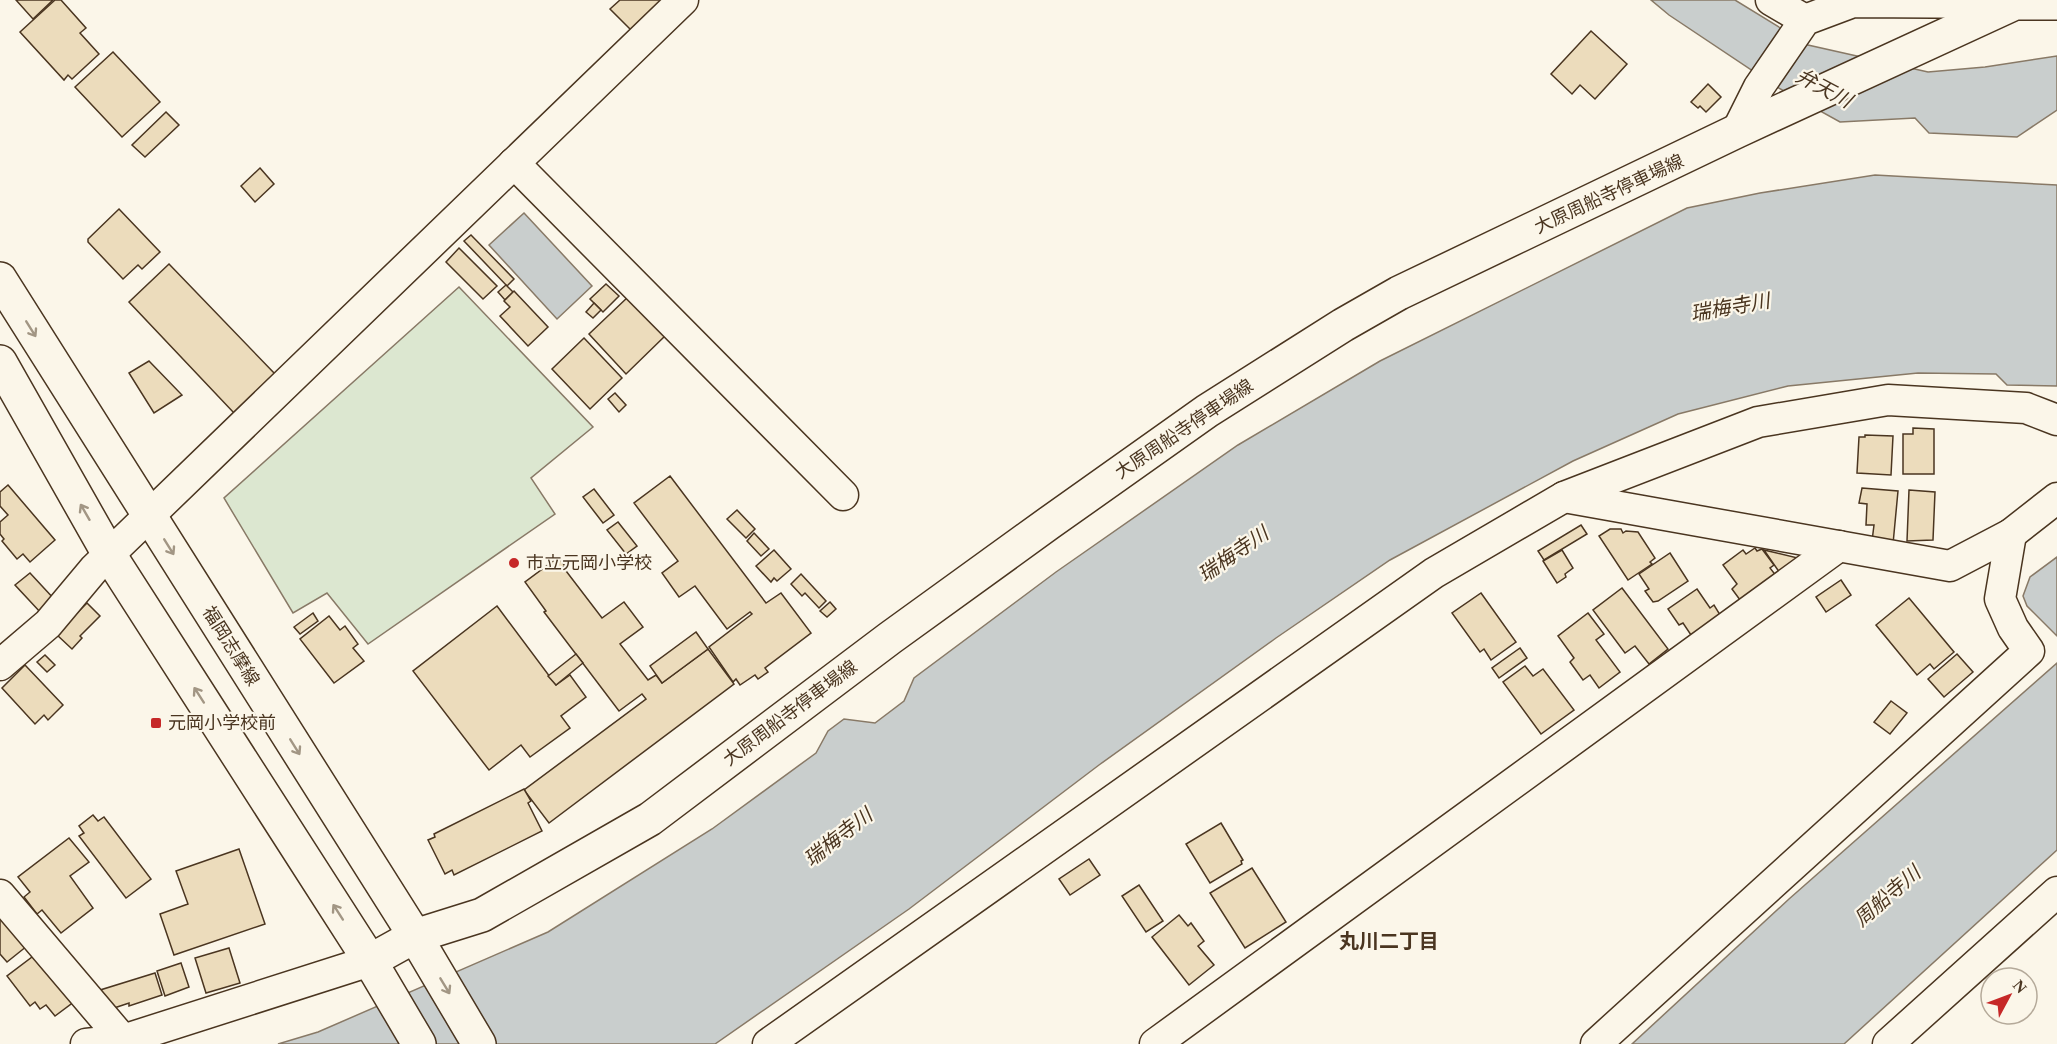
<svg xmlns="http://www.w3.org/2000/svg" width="2057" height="1044" font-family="'Times New Roman','Noto Sans JP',serif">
<rect width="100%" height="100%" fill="#fbf6e9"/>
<polygon fill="#dce7d0" stroke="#887966" stroke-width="1.5" points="459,287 593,427 531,478 555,514 368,644 327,593 293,613 224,498"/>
<g fill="#c9cecd" stroke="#887966" stroke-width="1.5">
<polygon points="1651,0 1735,0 1808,45 1928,72 1985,67 2057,56 2057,110 2017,137 1929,133 1915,118 1840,122 1777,87 1669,15"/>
<polygon points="1875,175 2057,185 2057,386 2007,385 1996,374 1918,373 1788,386 1678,414 1573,461 1390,560 1276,638 1099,765 909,909 715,1044 278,1044 318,1032 548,932 712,829 816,753 828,731 844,719 875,723 904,701 914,678 1056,572 1238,445 1380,361 1687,208 1760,193"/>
<polygon points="524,213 592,286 557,319 489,245"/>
<polygon points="2057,557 2057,636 2027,606 2023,596 2030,577"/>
<polygon points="2057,663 2057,850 1844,1044 1632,1044 1789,899"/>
</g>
<g fill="#ecdcbc" stroke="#4a3520" stroke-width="1.5">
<polygon points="16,0 53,0 33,19"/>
<polygon points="55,0 61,0 86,28 80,33 99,54 72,79 68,75 64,80 20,32"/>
<polygon points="620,0 664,0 632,31 610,9"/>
<polygon points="1591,31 1627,64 1595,99 1580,85 1572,94 1551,74"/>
<polygon points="113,52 160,102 122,137 75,87"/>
<polygon points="1708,84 1721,97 1706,112 1700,106 1698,108 1691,102"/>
<polygon points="166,112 179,125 145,157 132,145"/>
<polygon points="260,168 274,184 255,202 241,186"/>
<polygon points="119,209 160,252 142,269 138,265 123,279 88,242 88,239"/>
<polygon points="471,235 514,279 507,286 464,241"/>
<polygon points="459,248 497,286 483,299 446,262"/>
<polygon points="169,264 275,374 234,413 129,302"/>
<polygon points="606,284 619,296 603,312 590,299"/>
<polygon points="506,285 513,292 505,300 498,292"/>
<polygon points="514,291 548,327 528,346 500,316 510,307 504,301"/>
<polygon points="629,296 666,335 626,374 589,334"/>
<polygon points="594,303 601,310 593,318 586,312"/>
<polygon points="584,338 622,378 590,409 552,369"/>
<polygon points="149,361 182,395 154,413 129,373"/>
<polygon points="615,393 626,405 619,412 608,399"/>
<polygon points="1913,428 1934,429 1934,474 1903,474 1903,434 1913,434"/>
<polygon points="1865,435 1893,436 1891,475 1857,473 1859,437 1865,437"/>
<polygon points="670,476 766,603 781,593 811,633 765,668 768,672 758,679 755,675 740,685 736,679 733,682 709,647 752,614 750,612 727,629 695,586 679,597 662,573 678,561 634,503"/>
<polygon points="8,485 55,540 30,562 23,554 17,559 2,541 4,539 0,534 0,522 8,515 0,506 0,492"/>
<polygon points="1862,488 1898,491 1893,544 1872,541 1874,525 1866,525 1867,504 1859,503"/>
<polygon points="594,489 614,515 603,523 583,497"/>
<polygon points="1909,490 1935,492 1933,540 1907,541"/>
<polygon points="737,510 755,529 746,538 727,519"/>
<polygon points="618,522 637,546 626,554 607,530"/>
<polygon points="1581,525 1587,534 1544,560 1538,551"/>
<polygon points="1610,529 1621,529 1623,533 1626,531 1638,532 1655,558 1650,562 1652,564 1628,580 1599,536"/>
<polygon points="754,533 769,549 761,556 747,541"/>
<polygon points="1755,548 1757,551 1762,549 1774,565 1770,568 1777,577 1743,604 1732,589 1737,584 1723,565 1743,550 1746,554"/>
<polygon points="774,550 791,569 777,581 774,578 771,582 756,566"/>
<polygon points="1562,550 1573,568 1565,574 1566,577 1557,583 1543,561"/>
<polygon points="1764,550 1806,560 1782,576"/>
<polygon points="1670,553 1688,581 1658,601 1653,602 1645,591 1649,589 1639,574"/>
<polygon points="556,559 557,561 560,559 565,566 563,567 602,618 624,602 643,627 620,644 648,680 656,675 662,683 708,649 734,684 549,823 524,790 646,699 642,694 619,711 544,612 546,611 525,582"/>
<polygon points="30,573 55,600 41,613 15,585"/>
<polygon points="801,574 826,601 819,608 805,593 802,596 791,584"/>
<polygon points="1841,580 1851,595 1826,612 1816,597"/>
<polygon points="1622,588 1668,649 1649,664 1635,646 1625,653 1593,610"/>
<polygon points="1697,589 1710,608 1714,605 1722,618 1693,638 1683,623 1679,625 1668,609"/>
<polygon points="1481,593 1516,642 1491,660 1484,649 1480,652 1452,613"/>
<polygon points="1909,598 1954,652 1934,669 1930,664 1917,675 1876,625"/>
<polygon points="830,602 836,609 827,617 820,611"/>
<polygon points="87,603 100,616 80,636 82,638 72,649 56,634"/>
<polygon points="497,606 556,685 570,675 586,697 561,716 570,728 530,757 521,745 489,770 413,671"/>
<polygon points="313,613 318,621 300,634 294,627"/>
<polygon points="1588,613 1604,634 1596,640 1620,672 1599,688 1590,675 1583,680 1570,662 1574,658 1558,636"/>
<polygon points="329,616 340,630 345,626 358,644 353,648 364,661 334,683 300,639"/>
<polygon points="696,632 708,649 662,683 650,666"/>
<polygon points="1520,648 1527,658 1499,678 1492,668"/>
<polygon points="576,654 583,663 556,685 548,676"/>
<polygon points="1957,654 1973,672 1944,697 1928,679"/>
<polygon points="45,655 55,665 47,672 37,662"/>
<polygon points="25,665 63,705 48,720 44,715 35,724 2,688"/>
<polygon points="1525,666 1533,676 1543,669 1574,710 1541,734 1503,682"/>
<polygon points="1891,701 1907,713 1890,734 1874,722"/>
<polygon points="524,789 531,801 528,803 542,831 454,875 452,870 445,874 428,840 435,837 434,834"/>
<polygon points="93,815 98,821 104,817 151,879 126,898 79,836 84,833 79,826"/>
<polygon points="1221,823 1243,860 1241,861 1242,864 1210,883 1186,844"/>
<polygon points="69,838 89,862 70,876 93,908 61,933 42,910 37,914 24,897 30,892 18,877"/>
<polygon points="239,849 265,924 174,955 160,914 188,904 176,871"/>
<polygon points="1089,859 1100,875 1070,895 1059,879"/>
<polygon points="1252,868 1286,922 1245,948 1210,893"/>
<polygon points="1139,885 1163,921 1146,932 1122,896"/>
<polygon points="0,901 32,942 7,962 0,954"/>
<polygon points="1179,915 1188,926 1191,923 1204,941 1198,946 1214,965 1189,985 1152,937"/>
<polygon points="229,948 240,983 206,993 195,958"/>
<polygon points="40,951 79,998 55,1016 46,1005 40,1009 35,1002 30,1006 7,976"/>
<polygon points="181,963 189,987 165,996 157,971"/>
<polygon points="155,973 162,995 129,1006 129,1003 111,1009 97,991"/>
</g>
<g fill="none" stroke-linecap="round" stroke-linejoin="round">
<g stroke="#4a3520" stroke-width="33">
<g id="minor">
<polyline points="1771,0 1805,20"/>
<polyline points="1737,131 1759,87 1805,20 1853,2 2015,3 2015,0"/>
<polyline points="514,163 843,495"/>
<polyline points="1564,497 1950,566 2011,534 2057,498"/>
<polyline points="0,665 48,624 94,569 683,0"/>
<polyline points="0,895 123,1040"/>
<polyline points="86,1044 123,1040 370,961"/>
<polyline points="768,1044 1434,573 1564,497 1758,422 1888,400 2026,408 2057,420"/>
<polyline points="1155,1044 1839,546"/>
<polyline points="1596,1044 2029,651 2013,628 2000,599 2011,534"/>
<polyline points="1888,1044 2057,892"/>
</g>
</g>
<g stroke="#4a3520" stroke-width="36">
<g id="major">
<polyline points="0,279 415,936 479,1044"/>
<polyline points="0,362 110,556 370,961 419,1044"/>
<polyline points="370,961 415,936 482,915 650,819 890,638 1049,523 1207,411 1343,325 1399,293 1737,131 2015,3 2057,3"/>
</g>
</g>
<use href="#minor" stroke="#fbf6e9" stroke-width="30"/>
<use href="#major" stroke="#fbf6e9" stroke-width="33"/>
</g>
<defs><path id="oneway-shaft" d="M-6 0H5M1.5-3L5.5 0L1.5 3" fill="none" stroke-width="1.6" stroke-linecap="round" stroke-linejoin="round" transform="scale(1.5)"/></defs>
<g stroke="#a29684">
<use href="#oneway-shaft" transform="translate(31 329) rotate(58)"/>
<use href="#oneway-shaft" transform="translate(85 512) rotate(-120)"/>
<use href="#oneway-shaft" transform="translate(169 547) rotate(58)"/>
<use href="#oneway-shaft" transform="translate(199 695) rotate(-123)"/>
<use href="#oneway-shaft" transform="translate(295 747) rotate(58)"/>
<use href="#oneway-shaft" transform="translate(338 912) rotate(-123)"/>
<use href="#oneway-shaft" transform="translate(445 986) rotate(59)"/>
</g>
<g fill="#c62828" stroke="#fbf6e9" stroke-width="2">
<circle cx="514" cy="563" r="6"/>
<rect x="150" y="717" width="12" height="12" rx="3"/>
</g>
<g text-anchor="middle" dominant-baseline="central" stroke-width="4.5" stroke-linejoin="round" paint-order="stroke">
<g font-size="18" fill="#4a3520" stroke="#fbf6e9">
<text transform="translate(1609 194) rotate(-25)">大原周船寺停車場線</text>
<text transform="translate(1184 429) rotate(-34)">大原周船寺停車場線</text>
<text transform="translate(231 646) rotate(58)">福岡志摩線</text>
<text transform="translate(790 713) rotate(-37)">大原周船寺停車場線</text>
</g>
<g font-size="18" fill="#4a3520" stroke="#fbf6e9" text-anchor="start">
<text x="526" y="563">市立元岡小学校</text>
<text x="168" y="723">元岡小学校前</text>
</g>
<g font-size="20" font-style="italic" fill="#4a3520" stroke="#fbf6e9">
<text transform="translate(1824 88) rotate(28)">弁天川</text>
<text transform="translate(1730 307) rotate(-10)">瑞梅寺川</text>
<text transform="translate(1233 554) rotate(-35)">瑞梅寺川</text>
<text transform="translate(838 837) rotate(-38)">瑞梅寺川</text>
<text transform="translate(1887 896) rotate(-41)">周船寺川</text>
</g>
<g font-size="20" font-weight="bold" fill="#4a3520" stroke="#fbf6e9">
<text x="1389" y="941">丸川二丁目</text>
</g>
</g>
<g transform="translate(2009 996) rotate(49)"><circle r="28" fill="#fbf6e9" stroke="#b4a999" stroke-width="1.5"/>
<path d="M0-4.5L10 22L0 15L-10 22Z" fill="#c62828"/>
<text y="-9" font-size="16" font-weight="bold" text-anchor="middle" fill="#4a3520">N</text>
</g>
</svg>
